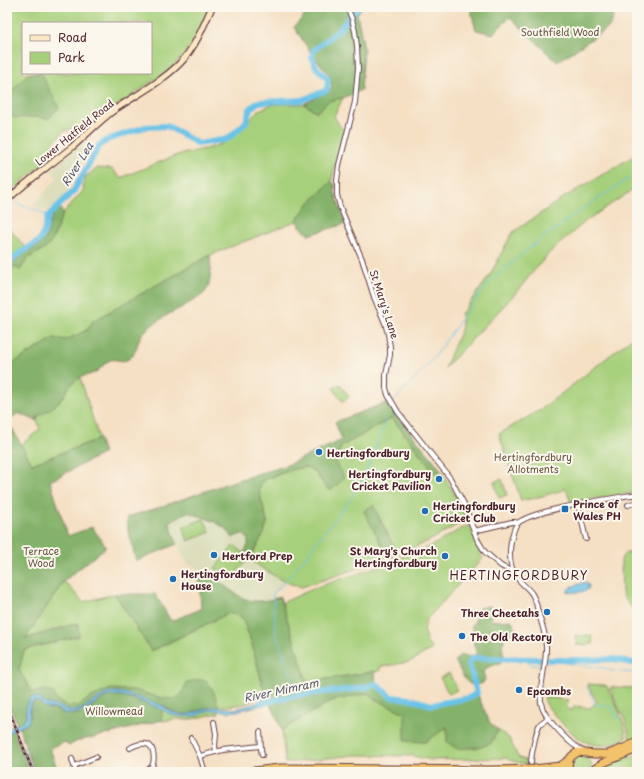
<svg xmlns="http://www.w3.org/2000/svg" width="644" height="779" font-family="'Playpen Sans',sans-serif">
<rect width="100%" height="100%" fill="#fbf7ec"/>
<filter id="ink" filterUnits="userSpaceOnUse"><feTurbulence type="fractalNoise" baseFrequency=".025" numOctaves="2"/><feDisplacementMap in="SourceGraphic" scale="8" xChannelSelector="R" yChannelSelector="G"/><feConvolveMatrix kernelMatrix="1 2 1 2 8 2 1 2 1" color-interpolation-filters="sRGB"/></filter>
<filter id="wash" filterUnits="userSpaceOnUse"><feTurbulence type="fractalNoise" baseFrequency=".012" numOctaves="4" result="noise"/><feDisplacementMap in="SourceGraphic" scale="16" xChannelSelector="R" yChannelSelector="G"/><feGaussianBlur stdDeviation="0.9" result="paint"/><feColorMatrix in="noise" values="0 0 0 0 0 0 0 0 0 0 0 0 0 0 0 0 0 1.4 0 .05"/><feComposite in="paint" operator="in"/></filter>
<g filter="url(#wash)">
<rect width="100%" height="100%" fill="#f5e0c4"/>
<g fill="#dcdebc">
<polygon points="85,141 93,150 83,160 75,174 71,185 67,193 57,204 47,211 32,206 57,179 51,169"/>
<polygon points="187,512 205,518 219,524 231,535 245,535 246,536 248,541 248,548 243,553 265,570 285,582 273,594 273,599 265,601 251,601 243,598 235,594 211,575 208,574 199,577 197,567 187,564 177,544 169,522"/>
</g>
<polygon fill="#c2c6b9" points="25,745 28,754 35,772 29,772 20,747"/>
<g fill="#a7d07b" stroke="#787853" fill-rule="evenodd">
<path d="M7,7H210L195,39L183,56L170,69L106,114L85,127L64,131L51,145L50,158L7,194ZM23,23H151V73H23Z"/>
<polygon points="343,98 334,116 339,125 345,131 331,182 309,203 296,221 210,255 93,321 87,330 66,340 54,338 7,367 7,280 14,266 20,270 28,258 46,248 52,241 63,213 83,191 85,177 98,168 112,169 120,178 177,155 214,147 229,140 248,122 259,110 273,104 304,104 317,112 328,100"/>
<polygon points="637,154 637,187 587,220 549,253 512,297 445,368 462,327 461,314 489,277 512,233 563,198"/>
<polygon points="7,226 25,247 10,258 7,263"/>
<polygon points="637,334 637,492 571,503 566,489 543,496 521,501 499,434 540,410 570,387"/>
<polygon points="80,377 99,439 32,464 21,445 40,429 37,421 37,417 52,407 73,382"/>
<polygon points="340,384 349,397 344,401 342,401 333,388"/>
<path d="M392,418L435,473L441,470L456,497L467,520C451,527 437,538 420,545C413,548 405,550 397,553L373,505L364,511L388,557L371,564L302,587L285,582L265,570L250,559L264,533L267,522L259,490L263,480L297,468L307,467L315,472L326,487L343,475L341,471L337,465L336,457L342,446Z"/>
<polygon points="502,479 507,495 499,498 494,482"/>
<polygon points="204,519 210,532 188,541 183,527"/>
<path d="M469,525C472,532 477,539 480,547C482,552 477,553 483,558L426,620C423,631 424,641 432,649L409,662L380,667V671L360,674L307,682L282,603L317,587L365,571L431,546C444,539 456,531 469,525Z"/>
<polygon points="234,545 249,558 230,580 215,568"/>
<path d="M637,552V612C630,606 624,601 622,592L621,560C624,551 629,553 637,552Z"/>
<path d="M64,581L83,602L115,594L152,651L229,613L242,617L252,644L266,698L257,699L244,704L230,706H219V713L213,714L198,718L184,720L178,719L162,721V720L92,738C83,739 77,740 69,746L65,742L50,748L19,670L24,650L78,636L77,623L25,639Z"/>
<polygon points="592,635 593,644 576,645 575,636"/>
<polygon points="449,673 457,690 449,694 440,678"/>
<path d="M587,684L604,685L607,686C613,699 627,725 626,738C595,754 580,742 559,720C553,713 545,705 544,697L568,700L567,709L573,710L574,706L590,708L597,702Z"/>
<path d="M611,687L637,688V733L636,735L633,742H630C629,731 626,724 623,714L621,713L610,688Z"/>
<polygon points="368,693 375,699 405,713 425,742 447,727 491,743 498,730 509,738 518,757 525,760 529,765 512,761 506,758 431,760 412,756 355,755 285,763 282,730 331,701"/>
<polygon points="637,754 637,772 600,772 608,766"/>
<path d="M578,755C588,757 596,761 588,772H574L571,769V763Z"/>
</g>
<g fill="#85b26b" stroke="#68684b">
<polygon points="312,7 362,7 357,14 364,49 361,90 343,98 329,101 317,112 304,104 332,89 330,76 311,53 294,27"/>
<path d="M470,7H607C615,15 614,20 608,28L557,62L510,17L493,34L476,30Z"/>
<polygon points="30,73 41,73 59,108 48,119 38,117 16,118 8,114 7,111 7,96 24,78"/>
<polygon points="331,182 335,184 335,192 345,224 308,235 296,221 309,203"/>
<path d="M60,208L63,213L52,241L46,248L28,258L20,270L12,265C20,252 35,251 44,240C50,232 48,225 52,217C54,213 57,210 60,208Z"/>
<path d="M210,255C211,266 212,282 206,291C203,297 172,312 164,317C158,321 145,329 141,336C137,343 137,352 130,358C122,364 117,358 110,360C104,363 101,369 96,372C89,376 82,375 76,380C70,384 67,391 63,397C56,406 46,412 37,417V421L18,413L8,421L32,464L99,439L104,453L50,481L68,536L92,527L106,547L64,581L25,639L78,623L79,636L24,650L19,670L32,692L45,690L49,691L53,693L56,700L68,706H78L93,696L111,689L134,690L162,698L174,699L181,695L187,683C211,673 212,689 219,707L207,708L189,714H179L161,705L118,692L108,693L102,696L80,710L71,711L52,705L46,704L38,698L34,697L26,706C26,715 27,722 17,724L7,699V367L54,338L66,340L87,330L93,321Z"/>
<path d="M385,403L392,406C405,429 425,448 441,470L435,473L392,418L342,446L336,457L337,465L341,471L343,475V479L332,490C325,489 324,484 320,478C317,473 313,470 308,468C299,465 273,477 263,480L259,490L267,522L264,533L250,559L243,553C248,547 250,543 246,536C242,533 237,535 233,538C224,522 203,517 187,512L169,522L177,544L136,561L128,529L127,517L154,509L237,480L287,465L342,440L335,422Z"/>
<polygon points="373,505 398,556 389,559 364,511"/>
<path d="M208,574C214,576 219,581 224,585C245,602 253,605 280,597L307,682L360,674L375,671L376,684L391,697L408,699L431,705L469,698L477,693L490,723L498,730L491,743L482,747L457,749L447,742V727L425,742L405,741V713L375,699L368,693L331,701L282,730L273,709L266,698L252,644L242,617L229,613L151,651L115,594H155L171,621L201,609L199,577Z"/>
<path d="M489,606L491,607L493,613L490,618L491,620L497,621L511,620L514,625L516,630L514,634L507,632L503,636L504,641L502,645L504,657L500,664C494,665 487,666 483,672L485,679L483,683L474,686C463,682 461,670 455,661L460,655L468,657L477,654L473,641L472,625L476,619L474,613L479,608Z"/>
<path d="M113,695L124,696L161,709L162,710V720L92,738C83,739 77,740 69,746L65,742L50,748L58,772H35L19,728L27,724L30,717V709L32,703L36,701C40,702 41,705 44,706C46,707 48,707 50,708C56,709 62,713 68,714C85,717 97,698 113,695Z"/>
<polygon points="13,730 29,772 8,772 7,767 7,737 11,731"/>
</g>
<g fill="#6bc3e8" stroke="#5a718a">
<path d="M586,582L587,583L589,586C589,587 589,588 588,589C586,592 572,593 568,592V590L571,587Z"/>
<path d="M118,692L128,694L161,705L172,712L179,714L184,715L189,714L213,707L236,709L267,700L270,703L237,711L229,712L211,710L195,716L183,717L172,715L161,709L132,698L119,695L108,696L103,698L82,712L70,714H66L57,709L46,708L39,702L34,701L30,705L29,720L27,724L11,731L7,737C7,721 19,728 26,718V706L30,699L33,697L38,698L46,704L57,706L71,711L80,710L102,696L108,693Z"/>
</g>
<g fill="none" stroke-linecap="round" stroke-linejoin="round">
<g stroke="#6bc3e8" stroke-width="1">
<polyline points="7,191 8,192"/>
<polyline points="15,200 20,205 36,210 48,216"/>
<polyline points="394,401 433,359 474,301 492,280 538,241 596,200 637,173"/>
<polyline points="523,659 532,665 541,665"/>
<polyline points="565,663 604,668 613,671 637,673"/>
<polyline points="587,686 595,704 612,707 617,718 621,717"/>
<polyline points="299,695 276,635 273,594 285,582 305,557 309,555 309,551 329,527 360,486 385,424 385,419"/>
<polyline points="631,714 637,713"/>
</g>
<g stroke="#6bc3e8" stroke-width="6">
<polyline points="7,269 13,258 39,241 44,232 48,216 73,192 99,146 107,140 145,127 167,126 182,134 198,144 228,139 246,122 250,109 258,102 302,100 327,90 328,79 316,67 312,58 313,51 339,30 358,7"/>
<polyline points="549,660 585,660 614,659 637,664"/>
<polyline points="261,703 299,695 362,688 376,684 391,697 410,699 431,705 469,698 477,693 469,664 472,658 539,659"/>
</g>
</g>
</g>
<g filter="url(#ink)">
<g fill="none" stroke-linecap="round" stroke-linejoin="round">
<g stroke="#643c42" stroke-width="6">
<g id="street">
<polyline points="347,7 352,19 355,31 357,46 358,68 355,102 339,165 337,181 337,195 340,207 362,259 374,297 385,323 388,334 390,347 390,355 386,375 386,388 388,395 398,412 450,478 464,504 477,539 485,552 501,566 505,568 512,571"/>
<polyline points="578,505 586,539"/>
<polyline points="628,505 637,502"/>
<polyline points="474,531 512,522 515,522 518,523"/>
<polyline points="214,722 216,734 215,746 216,752"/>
<path d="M260,732C261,740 260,747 262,755"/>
<polyline points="191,738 200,756 205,772"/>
<path d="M130,748C135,745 142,742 149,745C154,748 155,761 152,766C150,769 147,770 144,772"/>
<path d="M583,751C579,748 574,746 570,742C562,735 545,717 542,707C537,694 547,663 546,647C546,635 542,623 538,612C537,606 535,599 532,594C528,588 522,584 518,579C509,569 509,554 511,541C513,535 513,529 517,524C529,510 615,498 637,494"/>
<polyline points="200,756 223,750 260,746"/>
<polyline points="72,759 76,772"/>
<path d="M531,763C531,756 536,730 540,724C542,722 546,720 548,718"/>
<polyline points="74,766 96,757"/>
</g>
</g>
<g stroke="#643c42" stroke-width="8">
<path id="secondary" d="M7,200C27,181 50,165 71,148C85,136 99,121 114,110C137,94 164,81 183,60C196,45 204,25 212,7"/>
</g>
<g stroke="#643c42" stroke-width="9">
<g id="highway">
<polyline points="569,760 568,767 570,772"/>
<polyline points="593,770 603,763 637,749"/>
<polyline points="245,772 279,768 299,768 488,770 534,769 560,766 569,760 572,756 578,752 594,754 608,754 624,748 637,742"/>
</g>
</g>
<use href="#street" stroke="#fff" stroke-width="4"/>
<use href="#secondary" stroke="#fae7c3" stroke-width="5.5"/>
<use href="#highway" stroke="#f2c36a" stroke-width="7"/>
<g stroke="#4a1f2b" stroke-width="2.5">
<polyline id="rail" points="7,705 33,772"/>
</g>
<use href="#rail" stroke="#fbf7ec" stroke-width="1" stroke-dasharray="3" stroke-linecap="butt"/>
</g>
</g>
<g fill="#1f6fb2" stroke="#fbf7ec" stroke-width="1.5">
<circle cx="319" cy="452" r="4"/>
<circle cx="439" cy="479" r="4"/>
<rect x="561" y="505" width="8" height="8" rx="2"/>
<circle cx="425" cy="511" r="4"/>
<circle cx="214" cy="555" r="4"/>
<circle cx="445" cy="556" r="4"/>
<circle cx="173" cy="579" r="4"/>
<circle cx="547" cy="612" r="4"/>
<circle cx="462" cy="636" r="4"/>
<circle cx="519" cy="690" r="4"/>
</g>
<g text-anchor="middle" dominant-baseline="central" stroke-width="4" stroke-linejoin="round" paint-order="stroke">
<g font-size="10" fill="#665443" stroke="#fbf7ec">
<text x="560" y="31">Southfield Wood</text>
<text x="533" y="456">Hertingfordbury<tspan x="533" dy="12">Allotments</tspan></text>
<text x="41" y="550">Terrace<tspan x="41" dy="12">Wood</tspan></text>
<text x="114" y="710">Willowmead</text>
</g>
<g font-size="10" fill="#4a1f2b" stroke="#fbf7ec">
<text transform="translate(74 132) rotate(-39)">Lower Hatfield Road</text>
<text transform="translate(385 304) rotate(72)">St Mary's Lane</text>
</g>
<g font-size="10" font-weight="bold" fill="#4a1f2b" stroke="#fbf7ec" text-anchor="start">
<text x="327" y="452">Hertingfordbury</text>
<text x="431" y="473" text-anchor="end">Hertingfordbury<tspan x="431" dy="12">Cricket Pavilion</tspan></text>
<text x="573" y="503">Prince of<tspan x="573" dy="12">Wales PH</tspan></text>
<text x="433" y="505">Hertingfordbury<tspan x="433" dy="12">Cricket Club</tspan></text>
<text x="437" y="550" text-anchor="end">St Mary's Church<tspan x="437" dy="12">Hertingfordbury</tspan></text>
<text x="222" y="555">Hertford Prep</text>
<text x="181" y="573">Hertingfordbury<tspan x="181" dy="12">House</tspan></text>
<text x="539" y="612" text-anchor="end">Three Cheetahs</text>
<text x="470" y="636">The Old Rectory</text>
<text x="527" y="690">Epcombs</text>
</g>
<g font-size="11" font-style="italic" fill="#56586d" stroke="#fbf7ec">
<text transform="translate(77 164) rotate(-58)">River Lea</text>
<text transform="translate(281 690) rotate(-12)">River Mimram</text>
</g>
<g font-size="12" letter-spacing="1" fill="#4a1f2b" stroke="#fbf7ec">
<text x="519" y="575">HERTINGFORDBURY</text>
</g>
</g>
<rect width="644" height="779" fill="none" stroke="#fbf7ec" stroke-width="24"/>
<rect x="22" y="22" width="130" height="52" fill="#fbf7ec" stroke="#b4a19f"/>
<rect x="30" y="35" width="20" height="6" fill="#fae7c3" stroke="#b4a19f"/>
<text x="58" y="42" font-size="12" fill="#4a1f2b">Road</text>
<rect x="30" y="52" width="20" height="12" fill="#a7d07b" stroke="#b4a19f"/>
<text x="58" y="62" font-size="12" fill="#4a1f2b">Park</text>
</svg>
